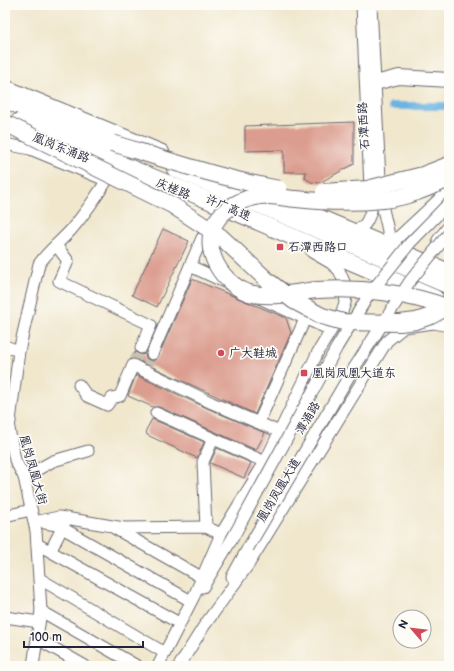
<svg xmlns="http://www.w3.org/2000/svg" width="454" height="671" font-family="'Balsamiq Sans','LXGW WenKai TC',sans-serif">
<rect width="100%" height="100%" fill="#fdfcf7"/>
<filter id="ink" filterUnits="userSpaceOnUse"><feTurbulence type="fractalNoise" baseFrequency=".025" numOctaves="2"/><feDisplacementMap in="SourceGraphic" scale="8" xChannelSelector="R" yChannelSelector="G"/><feConvolveMatrix kernelMatrix="1 2 1 2 8 2 1 2 1" color-interpolation-filters="sRGB"/></filter>
<filter id="wash" filterUnits="userSpaceOnUse"><feTurbulence type="fractalNoise" baseFrequency=".012" numOctaves="4" result="noise"/><feDisplacementMap in="SourceGraphic" scale="16" xChannelSelector="R" yChannelSelector="G"/><feGaussianBlur stdDeviation="0.9" result="paint"/><feColorMatrix in="noise" values="0 0 0 0 0 0 0 0 0 0 0 0 0 0 0 0 0 1.4 0 .05"/><feComposite in="paint" operator="in"/></filter>
<g filter="url(#wash)">
<rect width="100%" height="100%" fill="#f0e7cd"/>
<g fill="none" stroke-linecap="round" stroke-linejoin="round">
<polyline stroke="#6ab3e2" stroke-width="8" points="392,106 449,106"/>
</g>
<g id="blocks">
<g fill="#db9d8f">
<polygon points="354,122 354,164 319,183 311,182 305,178 306,172 284,172 284,150 245,151 245,126"/>
<polygon points="163,229 189,241 157,307 132,295"/>
<polygon points="192,279 286,318 291,333 255,414 133,358 135,352 141,355 145,354 146,358 150,361 153,361 158,357"/>
<polygon points="136,375 209,409 265,433 256,450 159,407 153,407 128,396"/>
<polygon points="152,419 204,442 197,458 147,435 146,430"/>
<polygon points="217,448 251,463 244,478 210,463"/>
</g>
</g>
</g>
<g filter="url(#ink)">
<use href="#blocks" fill-opacity="0" stroke="#6a676e" stroke-width="1"/>
<g fill="none" stroke-linecap="round" stroke-linejoin="round">
<g stroke="#c7c0b0" stroke-width="11" stroke-dasharray="11 5.5" stroke-linecap="butt">
<polyline points="133,365 141,348"/>
<polyline points="146,371 152,354"/>
</g>
<g stroke="#6a676e" stroke-width="13">
<g id="minor">
<path d="M371,5L381,198C383,214 389,228 390,245"/>
<polyline points="5,144 30,149 103,179"/>
<path d="M353,231C365,227 367,223 371,211L362,5"/>
<polyline points="438,240 449,226"/>
<polyline points="56,245 68,261 59,281 151,325 141,348"/>
<polyline points="390,245 449,190"/>
<polyline points="190,266 229,284"/>
<polyline points="257,297 331,330"/>
<polyline points="5,346 19,351"/>
<polyline points="152,354 202,238"/>
<polyline points="146,371 212,403 280,432"/>
<polyline points="79,385 87,396 107,405 112,398 120,396 133,365 146,372"/>
<polyline points="156,413 265,462"/>
<polyline points="259,422 305,319"/>
<polyline points="24,477 53,461 88,451"/>
<polyline points="5,516 31,510"/>
<polyline points="34,522 59,517 124,528 206,527 221,534"/>
<polyline points="45,523 57,525 191,601"/>
<polyline points="206,527 203,462 213,439"/>
<polyline points="114,528 201,577"/>
<polyline points="37,544 179,623"/>
<polyline points="51,550 65,522"/>
<polyline points="232,577 248,548"/>
<polyline points="40,579 165,653"/>
<polyline points="203,587 232,539"/>
<polyline points="41,611 137,666"/>
<polyline points="5,617 39,622"/>
<polyline points="36,638 85,666"/>
<path d="M33,666L41,611L36,531L24,477L15,460L9,429L19,351L39,264C48,251 60,242 71,230C87,211 101,190 114,169"/>
<polyline points="158,666 194,596 221,534 265,462 318,352 341,314 345,303 347,289 339,270 331,263 312,252"/>
<polyline points="179,666 204,626 248,565 387,341 404,327 434,323 449,326"/>
</g>
</g>
<g stroke="#6a676e" stroke-width="16">
<g id="major">
<polyline points="375,83 399,77 449,80"/>
<polyline points="5,87 162,152"/>
<polyline points="280,200 449,271"/>
</g>
</g>
<g stroke="#6a676e" stroke-width="18">
<g id="highway">
<polyline points="5,100 125,149"/>
<polyline points="18,122 184,190 435,298"/>
<polyline points="175,169 449,286"/>
</g>
</g>
<use href="#minor" stroke="#fff" stroke-width="11"/>
<use href="#major" stroke="#fff" stroke-width="14"/>
<use href="#highway" stroke="#fff" stroke-width="16"/>
<g stroke="#6a676e" stroke-width="13" stroke-linecap="butt">
<g id="minor-bridge">
<polyline points="232,539 337,347 368,296 410,243 449,203"/>
<polyline points="248,548 349,376 410,281 449,233"/>
</g>
</g>
<g stroke="#6a676e" stroke-width="18" stroke-linecap="butt">
<g id="highway-bridge">
<polyline points="5,123 172,205 221,237 268,281 294,301 322,316 343,322 400,323 416,321 431,316 449,306"/>
<path d="M112,143C167,160 223,179 279,189"/>
<path d="M449,179C428,188 406,198 383,200C354,203 324,202 296,199C284,198 272,195 260,196C247,198 234,203 224,212C195,238 217,282 249,293C271,299 296,292 318,290C361,287 409,293 449,308"/>
<polyline points="324,192 367,189 423,175 449,165"/>
</g>
</g>
<use href="#minor-bridge" stroke="#fff" stroke-width="11"/>
<use href="#highway-bridge" stroke="#fff" stroke-width="16"/>
</g>
</g>
<g fill="#d1495b" stroke="#fdfcf7" stroke-width="1.5">
<rect x="276" y="243" width="8" height="8" rx="2"/>
<circle cx="221" cy="353" r="4"/>
<rect x="300" y="369" width="8" height="8" rx="2"/>
</g>
<g text-anchor="middle" dominant-baseline="central" stroke-width="3.5" stroke-linejoin="round" paint-order="stroke">
<g font-size="12" fill="#22223b" stroke="#fdfcf7">
<text transform="translate(364 126) rotate(-93)">石潭西路</text>
<text transform="translate(61 148) rotate(22)">凰岗东涌路</text>
<text transform="translate(173 189) rotate(23)">庆槎路</text>
<text transform="translate(228 208) rotate(23)">许广高速</text>
<text transform="translate(308 418) rotate(-59)">潭涌路</text>
<text transform="translate(33 470) rotate(74)">凰岗凤凰大街</text>
<text transform="translate(279 490) rotate(-59)">凰岗凤凰大道</text>
</g>
<g font-size="12" fill="#22223b" stroke="#fdfcf7" text-anchor="start">
<text x="288" y="247">石潭西路口</text>
<text x="229" y="353">广大鞋城</text>
<text x="312" y="373">凰岗凤凰大道东</text>
</g>
</g>
<rect width="454" height="671" fill="none" stroke="#fdfcf7" stroke-width="20"/>
<g transform="translate(412 629) rotate(298)"><circle r="19" fill="#fdfcf7" stroke="#a5a5ac"/>
<path d="M0-3L7 15L0 10L-7 15Z" fill="#d1495b"/>
<text y="-6" font-size="11" font-weight="bold" text-anchor="middle" fill="#22223b">N</text>
</g>
<path d="M24 641v6h119v-6" fill="none" stroke="#22223b" stroke-width="2"/>
<text x="30" y="641" font-size="12" fill="#22223b" stroke="#fdfcf7" stroke-width="3" paint-order="stroke">100 m</text>
</svg>
